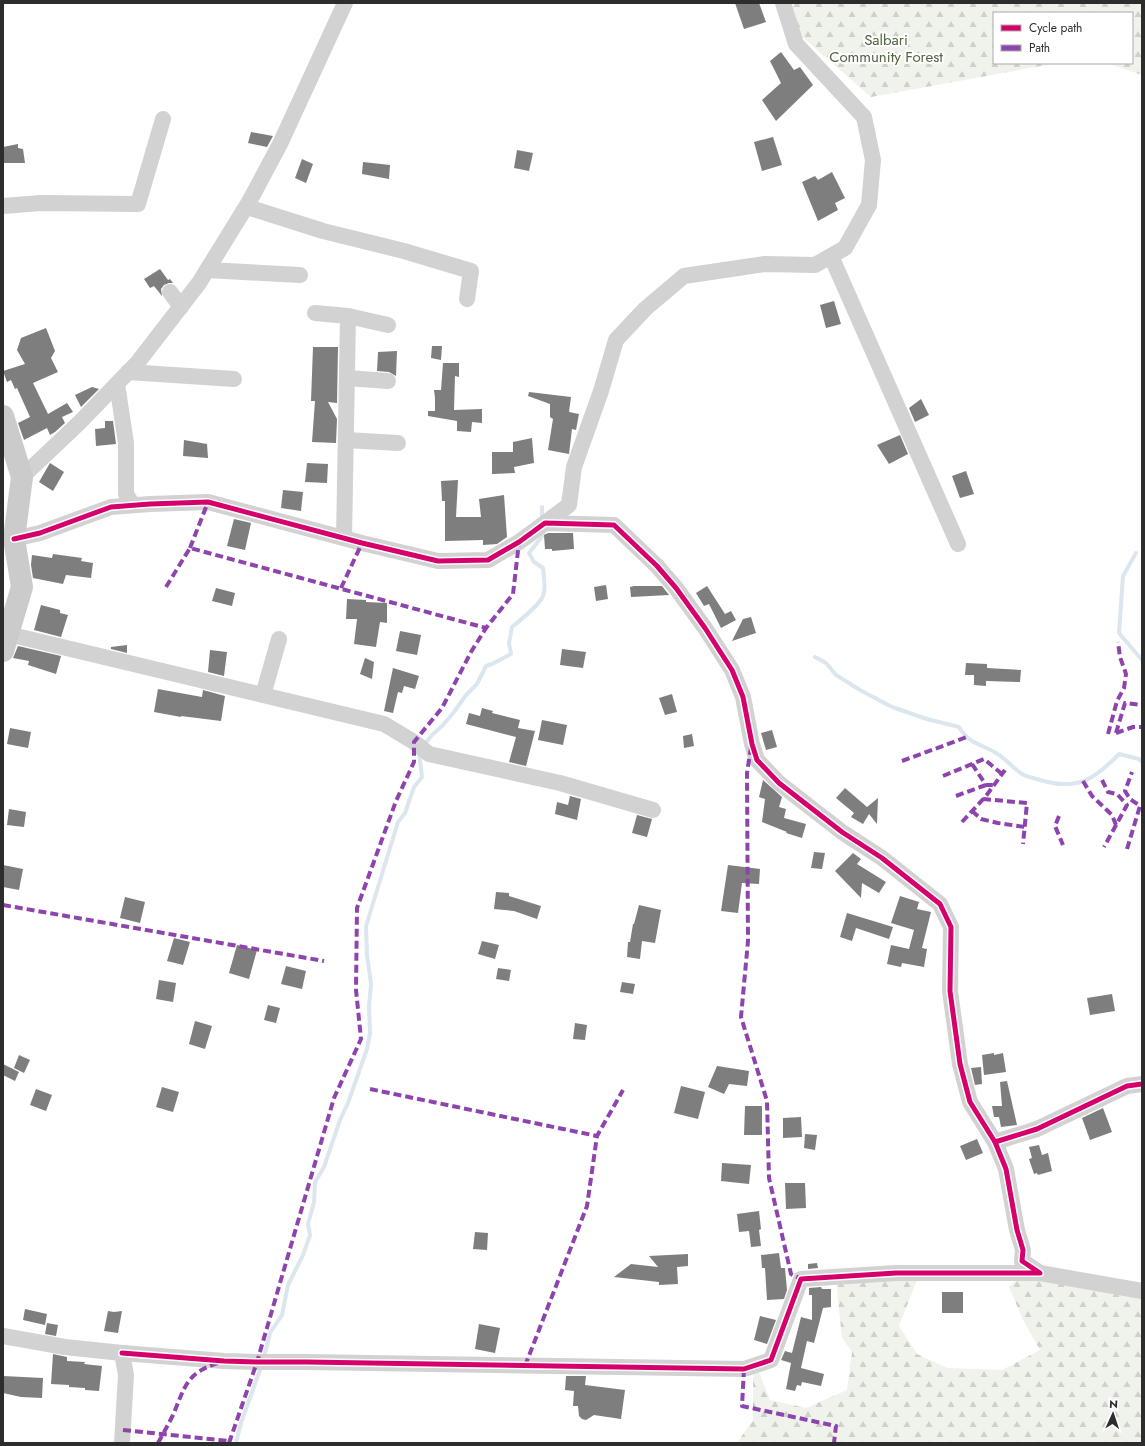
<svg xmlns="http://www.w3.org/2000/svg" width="1145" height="1446" font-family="Jost,sans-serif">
<defs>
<pattern id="forest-firs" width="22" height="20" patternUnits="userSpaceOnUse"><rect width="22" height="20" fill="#f0f3ec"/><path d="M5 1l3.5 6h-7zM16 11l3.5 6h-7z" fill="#ced1cb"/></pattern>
</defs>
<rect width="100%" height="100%" fill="#fff"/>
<g fill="url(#forest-firs)">
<polygon points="792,3 1142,3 1142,75 1106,63 1132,63 1132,13 994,13 994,63 1057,63 871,97 800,35"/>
<polygon points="1021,1275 1142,1294 1142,1443 737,1443 753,1420 753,1373 759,1372 770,1400 806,1408 847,1390 852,1352 842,1338 836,1281 917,1280 899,1326 917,1354 947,1368 1002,1370 1040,1350 1023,1320 1009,1287"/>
</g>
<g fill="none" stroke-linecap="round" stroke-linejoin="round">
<g stroke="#dbe6ee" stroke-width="4">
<polyline points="542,507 542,519"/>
<polyline points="1136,553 1123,576 1119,633 1142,660"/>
<path d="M815,657L826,663L836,675L860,690L892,707L927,719L959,727C970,745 980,743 996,753C1006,759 1013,768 1022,774C1027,777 1034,778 1040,780C1077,791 1094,780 1119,754L1139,759L1142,762"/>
<path d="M424,745L432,735L443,725L454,712L466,695L477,684L486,666L492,664L511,654L509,643L512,627C519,621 540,605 543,596C546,588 544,576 543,568L534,562L529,553L543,535V530"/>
<polyline points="265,1353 270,1333 282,1315 288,1285 303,1255 310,1235 308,1224 314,1202 315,1182 324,1167 340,1120 348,1103 367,1049 370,1033 369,1006 371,984 367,955 366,926 398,822 405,813 414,787 422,777 419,752"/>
<polyline points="236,1443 241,1423 261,1367"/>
</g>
</g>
<g fill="#7e7e7e">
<polygon points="735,3 759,3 766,22 744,29"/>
<polygon points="781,52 794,70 800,67 813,85 776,121 762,100 781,83 770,61"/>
<polygon points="251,132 273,136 267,147 248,143"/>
<polygon points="773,137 782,165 762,171 754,142"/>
<polygon points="18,144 18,148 23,149 25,163 3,163 3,147"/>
<polygon points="517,150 533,153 529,171 514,168"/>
<polygon points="302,159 313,164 306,183 295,178"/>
<polygon points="363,162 390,165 389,179 362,174"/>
<polygon points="832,172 845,198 835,203 838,210 818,221 802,182 815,176 818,180"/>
<polygon points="160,269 168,280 170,279 173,283 169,283 164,285 161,289 162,296 154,286 150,288 144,279"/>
<polygon points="834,301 841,324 826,328 820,305"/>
<polygon points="46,328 55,351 51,358 58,372 33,383 48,414 67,403 73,412 62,417 65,423 55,432 50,435 47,428 24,440 18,423 30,417 17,388 15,389 11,380 7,382 3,371 25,364 17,350 21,338"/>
<polygon points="432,346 442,346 441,360 431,358"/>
<polygon points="313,347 338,347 337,403 328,402 337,419 336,443 312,442 315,401 311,401"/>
<polygon points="397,351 396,376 389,372 377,371 378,352"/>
<polygon points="443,363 459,363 459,377 455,376 454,410 482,409 482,423 472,422 471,432 457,431 457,421 428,416 428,411 435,411 435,398 434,390 441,390"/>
<polygon points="92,387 99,389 81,407 75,395"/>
<polygon points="529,392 571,397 569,412 579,414 576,430 572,429 569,454 548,450 553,419 550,417 550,404 528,396"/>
<polygon points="921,399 929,415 915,422 909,408"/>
<polygon points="105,421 113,421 116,444 96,446 95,429 105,428"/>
<polygon points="900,435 908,454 889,464 877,445"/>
<polygon points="532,438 534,463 514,467 515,473 492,474 492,452 513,452 513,442"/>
<polygon points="184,440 207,444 208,458 183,456"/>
<polygon points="50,463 64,472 53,491 39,482"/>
<polygon points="307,463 328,464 327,483 305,482"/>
<polygon points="966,471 974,494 960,498 952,476"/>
<polygon points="458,480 456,517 481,517 479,499 504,495 507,537 497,544 483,545 483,540 445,541 445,501 442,501 441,481"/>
<polygon points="283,490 303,492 301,511 281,508"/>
<polygon points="234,519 251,523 245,550 227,546"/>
<polygon points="548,533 573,533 574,549 552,551 552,549 545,549 544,535"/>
<polygon points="53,554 82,558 81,561 93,563 91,578 66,575 63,584 33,578 31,565 32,555 52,558"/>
<polygon points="606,585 608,599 596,601 594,587"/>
<polygon points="634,586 662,586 669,595 631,597 630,587"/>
<polygon points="707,586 725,614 731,611 736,620 721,628 709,604 704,606 696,593"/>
<polygon points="216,588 235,593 232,606 212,601"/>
<polygon points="347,599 366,600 366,602 387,603 387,623 380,622 376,647 354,644 357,619 346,619"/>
<polygon points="41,605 60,610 60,613 68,615 61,637 34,630"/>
<polygon points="751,617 756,633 732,641 743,619"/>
<polygon points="400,631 421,635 417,655 396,651"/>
<polygon points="127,645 127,653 111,649 111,647"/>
<polygon points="18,646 61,656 56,674 28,665 29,661 13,658"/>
<polygon points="562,649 586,652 583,668 560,665"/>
<polygon points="210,650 227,652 224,676 208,672"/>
<polygon points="365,658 374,662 372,679 360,674"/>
<polygon points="966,663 987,664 987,668 1021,670 1020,682 986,681 986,686 974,685 974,675 965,675"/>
<polygon points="393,668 419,676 415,689 404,686 402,693 398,692 393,713 384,711"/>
<polygon points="158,689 202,697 203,690 225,696 221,721 181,716 181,717 154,712"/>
<polygon points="672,694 677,712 665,715 659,698"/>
<polygon points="482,708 493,711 492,713 520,720 518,728 535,731 526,766 509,762 516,737 466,724 469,713 480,716"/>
<polygon points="542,720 567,725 563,745 538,740"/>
<polygon points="10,728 31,732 28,748 7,744"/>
<polygon points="772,730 777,747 766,750 761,733"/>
<polygon points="692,734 694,746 684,748 683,736"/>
<polygon points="763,780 782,797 779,807 786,809 784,818 806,824 802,838 786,833 787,832 762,822 765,799 759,797"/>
<polygon points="845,788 867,807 878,798 877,824 869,814 863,824 851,817 854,813 836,798"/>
<polygon points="570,796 581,799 577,820 555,814 557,802 568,805"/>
<polygon points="9,809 26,812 24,827 7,825"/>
<polygon points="637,815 652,819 647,837 632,833"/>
<polygon points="814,852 825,853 822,869 811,868"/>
<polygon points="853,853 861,859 857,864 886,882 879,893 862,883 861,898 835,871"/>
<polygon points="3,865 23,869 19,890 3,887"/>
<polygon points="728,865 760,869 759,884 742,883 738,913 721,911"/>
<polygon points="496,892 509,893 509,896 541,906 537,919 514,911 494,909"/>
<polygon points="900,896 919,902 917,909 931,912 922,948 927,949 924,967 902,963 901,967 887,964 891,945 909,949 914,930 891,923"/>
<polygon points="125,897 145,902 140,923 120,918"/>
<polygon points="639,905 661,910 655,943 642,941 640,959 627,957 628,942 630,942 633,924 634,924"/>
<polygon points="847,913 893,927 889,939 856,928 852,941 840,937"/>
<polygon points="174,938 190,942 183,965 167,961"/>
<polygon points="482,941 499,945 495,959 478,954"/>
<polygon points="237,945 257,950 249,979 229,973"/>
<polygon points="286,966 306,971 302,989 281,984"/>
<polygon points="498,968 511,970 509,981 496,979"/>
<polygon points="159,980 176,983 173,1002 156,999"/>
<polygon points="622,982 635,984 633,994 620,992"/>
<polygon points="1112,994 1115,1011 1090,1015 1087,998"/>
<polygon points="268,1005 280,1008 276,1023 264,1020"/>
<polygon points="195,1021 212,1026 205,1049 189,1044"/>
<polygon points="575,1023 587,1025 585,1040 573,1039"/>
<polygon points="994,1053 994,1055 1003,1053 1006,1072 984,1075 982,1055"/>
<polygon points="19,1055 30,1060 24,1073 14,1068"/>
<polygon points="3,1064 19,1072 15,1081 3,1075"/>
<polygon points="717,1066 749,1071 747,1086 729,1084 724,1094 708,1087"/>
<polygon points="981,1067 982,1084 975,1085 971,1068"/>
<polygon points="1007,1081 1017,1125 1001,1127 999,1117 994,1117 992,1106 1002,1106 1000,1082"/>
<polygon points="681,1086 705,1092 698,1119 674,1113"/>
<polygon points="162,1087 179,1092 173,1112 156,1107"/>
<polygon points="36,1089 52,1095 46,1111 30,1105"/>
<polygon points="745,1106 762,1106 762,1135 744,1135"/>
<polygon points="1103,1108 1112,1132 1090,1140 1082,1118"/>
<polygon points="801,1117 802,1137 783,1138 783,1118"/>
<polygon points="805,1134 817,1135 815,1150 804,1148"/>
<polygon points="977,1139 983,1153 966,1160 960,1146"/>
<polygon points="1039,1145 1042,1155 1048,1153 1052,1171 1038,1175 1037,1173 1034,1174 1029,1159 1032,1158 1029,1147"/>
<polygon points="722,1163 751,1165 749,1184 721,1181"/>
<polygon points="785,1183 805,1183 806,1208 786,1209"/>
<polygon points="759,1211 761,1229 759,1230 761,1246 751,1247 749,1231 739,1232 737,1214"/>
<polygon points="475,1232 488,1233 487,1250 473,1249"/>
<polygon points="779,1253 781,1268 785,1268 787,1290 784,1299 767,1300 765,1268 762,1268 761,1255"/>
<polygon points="688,1254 688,1266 677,1267 678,1284 659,1285 659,1282 614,1277 631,1264 658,1267 649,1256"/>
<polygon points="817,1263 818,1268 808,1269 808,1264"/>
<polygon points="821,1287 822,1289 831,1289 831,1307 823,1308 814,1343 807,1341 801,1368 824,1374 821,1386 802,1382 801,1386 797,1385 795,1391 786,1389 791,1363 781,1360 785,1351 792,1353 801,1317 812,1320 812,1295 809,1295 809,1288"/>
<rect x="942" y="1292" width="21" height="21"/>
<polygon points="25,1309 47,1314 45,1325 23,1320"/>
<polygon points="108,1311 114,1312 122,1311 118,1333 104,1331"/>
<polygon points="760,1316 776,1320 767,1344 754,1340"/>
<polygon points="47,1323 58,1325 56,1336 45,1334"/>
<polygon points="479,1324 500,1328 495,1353 475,1349"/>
<polygon points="53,1354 67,1357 67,1361 85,1362 84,1364 102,1366 99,1391 85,1390 85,1388 69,1387 69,1385 51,1384"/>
<polygon points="3,1376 43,1378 42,1398 21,1397 3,1393"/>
<polygon points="566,1376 586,1376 585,1385 625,1390 621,1419 594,1415 586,1420 582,1419 579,1416 578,1406 573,1406 574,1391 565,1390"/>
</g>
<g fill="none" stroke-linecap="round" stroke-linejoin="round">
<g stroke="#d2d2d2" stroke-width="16">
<polyline points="3,206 41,203 138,204 163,119"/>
<polyline points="247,207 323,231 404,251 471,271 467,299"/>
<polyline points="831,256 958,544"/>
<polyline points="207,270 300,275"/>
<polyline points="170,292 181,307"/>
<polyline points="315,313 348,316 344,538"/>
<polyline points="348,316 388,325"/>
<polyline points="128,372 234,379"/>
<polyline points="347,378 388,381"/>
<polyline points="117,384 126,443 126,494 133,505"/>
<polyline points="346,440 398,443"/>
<polyline points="22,477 80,422 138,362 199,283 249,202 280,144 345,3"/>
<polyline points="545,523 569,505 574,467 601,391 616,340 645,309 684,276 765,264 815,265 845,248 869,205 873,160 864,117 796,44 783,3"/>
<polyline points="14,539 40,533 111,507 150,504 208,502 362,543 438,561 488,560 519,542 545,523 614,525 657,566 676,588 705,628 732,670 743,697 752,744 757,760 779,783 842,832 882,858 940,904 951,927 950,991 960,1064 970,1102 995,1142"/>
<polyline points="8,634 384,724 414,742 429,754 560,783 653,810"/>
<polyline points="263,695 279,639"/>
<polyline points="1040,1273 1142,1291"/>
<polyline points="3,1336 65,1347 122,1353 126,1375 122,1443"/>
<polyline points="122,1353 224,1361 257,1362 307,1362 744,1369 771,1360 801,1279 896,1273 1040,1273 1022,1261 1023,1250 1017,1230 1006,1169 995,1142 1037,1129 1127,1086 1142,1084"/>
</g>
<polyline stroke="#cbcbcb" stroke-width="22" points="3,416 22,477 14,539 22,587 3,651"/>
<g stroke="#8e44ad" stroke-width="4" stroke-dasharray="8 4" stroke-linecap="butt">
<polyline points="190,548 208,502"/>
<polyline points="166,587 190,548 486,628 513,594 519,542"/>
<polyline points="341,588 362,543"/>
<polyline points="1116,733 1125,703 1142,705"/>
<polyline points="1116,733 1133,727 1142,727"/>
<polyline points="1108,734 1117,701 1124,688 1126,674 1120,657 1118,642"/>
<polyline points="751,747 747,773 748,941 741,1017 767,1101 769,1178 791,1274 801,1279"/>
<polyline points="902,761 967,737"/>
<polyline points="972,764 986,785 994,785"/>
<polyline points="943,776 984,759 1002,774"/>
<polyline points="1102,780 1108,792 1117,794 1127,805 1104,847"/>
<polyline points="1083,781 1092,796 1112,815 1116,825"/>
<polyline points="956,796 986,785"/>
<polyline points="983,799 1027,803 1023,844"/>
<polyline points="972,811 981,819 998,823 1025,827"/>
<polyline points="1059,816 1055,826 1063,845"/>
<polyline points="962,822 986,796 1005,770"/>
<polyline points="1127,849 1140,806 1130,799 1125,791 1132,772"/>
<polyline points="3,905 324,961"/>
<polyline points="370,1089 597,1136"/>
<polyline points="525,1366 587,1206 597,1136 623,1090"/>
<polyline points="744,1369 742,1406 836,1426 834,1443"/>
<polyline points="123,1430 229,1441"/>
<path d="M158,1443C163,1434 168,1425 173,1415C185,1387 186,1373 218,1363"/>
<polyline points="229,1443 257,1362 334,1098 361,1039 356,990 357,908 396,801 414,762 414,742 442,708 471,652 486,628"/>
</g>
<g stroke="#fff" stroke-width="8">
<g id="cycleway">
<polyline points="14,539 40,533 111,507 150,504 208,502 362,543 438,561 488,560 519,542 545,523 614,525 657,566 676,588 705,628 732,670 743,697 752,744 757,760 779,783 842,832 882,858 940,904 951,927 950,991 960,1064 970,1102 995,1142"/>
<polyline points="122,1353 224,1361 257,1362 307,1362 744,1369 771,1360 801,1279 896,1273 1040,1273 1022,1261 1023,1250 1017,1230 1006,1169 995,1142 1037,1129 1127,1086 1142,1084"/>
</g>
</g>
<use href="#cycleway" stroke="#d6006c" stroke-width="5"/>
</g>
<g text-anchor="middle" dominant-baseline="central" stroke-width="4" stroke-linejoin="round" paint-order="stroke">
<g font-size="15" fill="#506440" stroke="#fff">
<text x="886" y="40">Salbari<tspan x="886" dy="17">Community Forest</tspan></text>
</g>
</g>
<rect width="1145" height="1446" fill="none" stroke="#2d2d2d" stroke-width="8"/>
<rect x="993" y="12" width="140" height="52" fill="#ffffff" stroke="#ababab"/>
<rect x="1001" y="25" width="20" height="6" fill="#d6006c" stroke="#ababab"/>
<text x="1029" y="32" font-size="12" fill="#2d2d2d">Cycle path</text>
<rect x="1001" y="45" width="20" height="6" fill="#8e44ad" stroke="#ababab"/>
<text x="1029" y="52" font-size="12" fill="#2d2d2d">Path</text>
<g transform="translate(1113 1414) rotate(3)" stroke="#ffffff" stroke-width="3" paint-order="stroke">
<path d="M0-3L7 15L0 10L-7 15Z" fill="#2d2d2d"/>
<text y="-6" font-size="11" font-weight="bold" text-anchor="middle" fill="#2d2d2d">N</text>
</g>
</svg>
